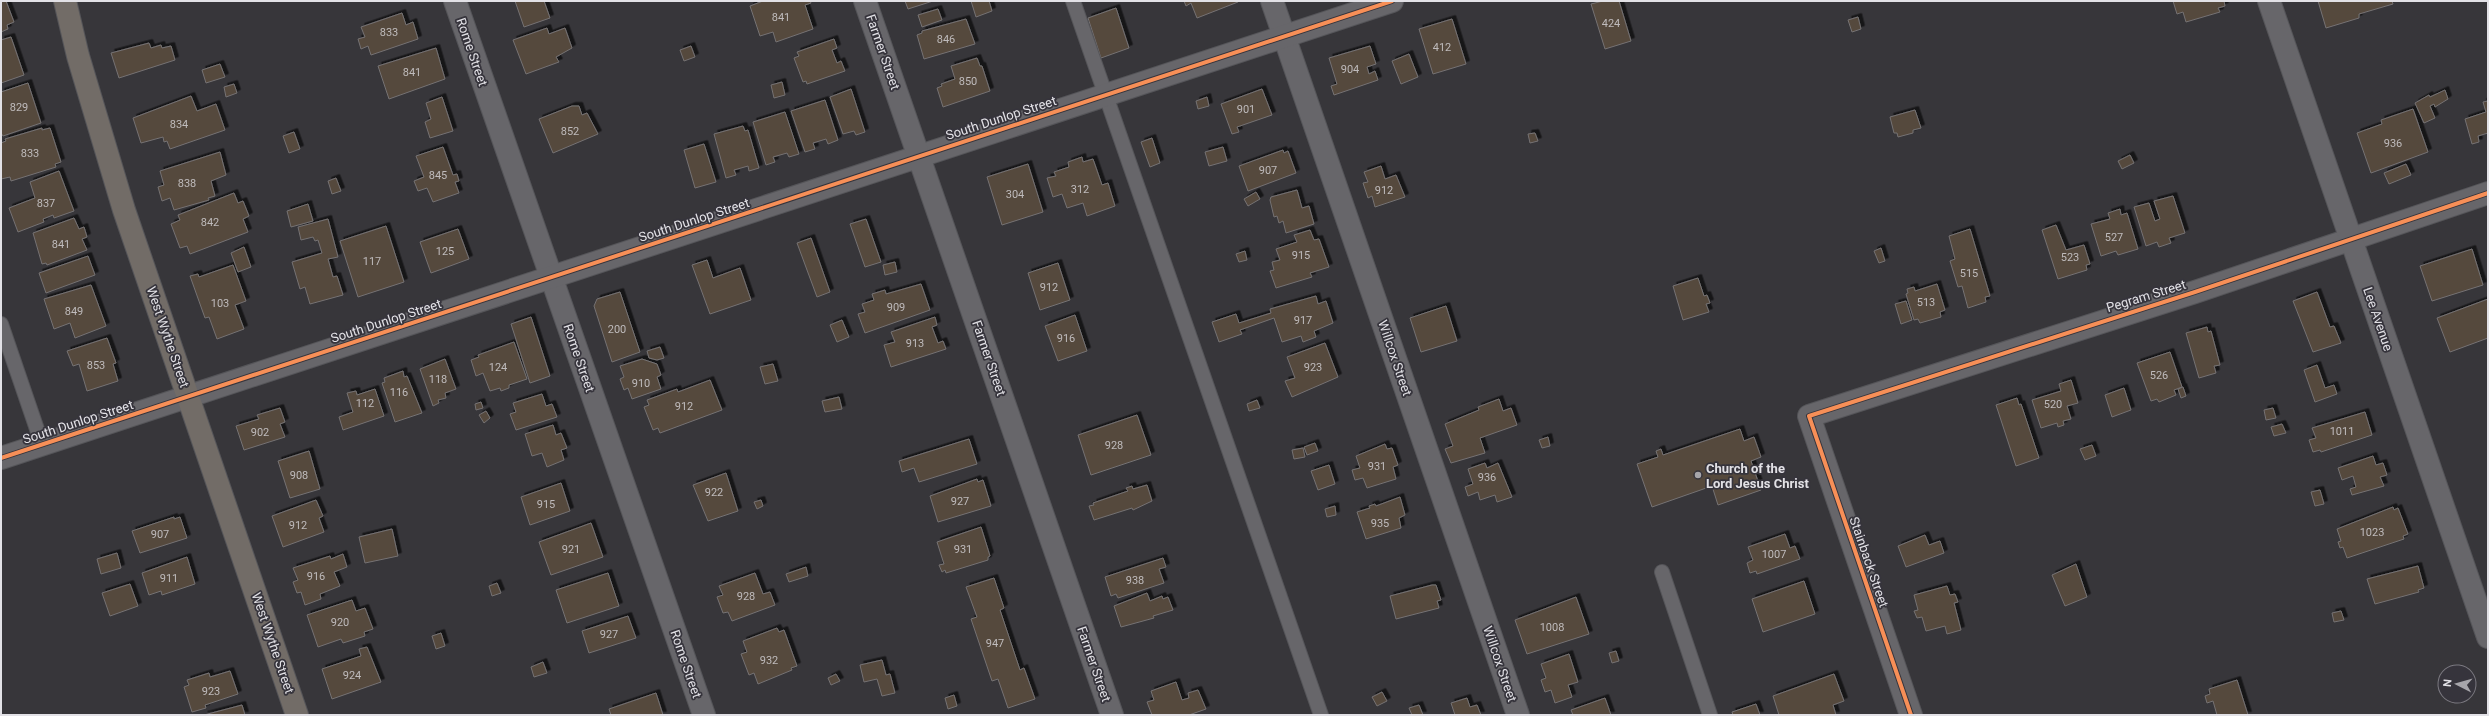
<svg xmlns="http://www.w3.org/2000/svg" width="2489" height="716" font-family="Roboto,sans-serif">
<defs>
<filter id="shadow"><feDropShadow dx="3.5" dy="-3.5" stdDeviation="0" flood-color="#0009"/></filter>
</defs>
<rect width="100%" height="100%" fill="#37363a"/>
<g fill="#55483d" stroke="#757273" filter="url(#shadow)">
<polygon points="1,1 6,1 14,22 7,25 8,29 1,32"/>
<polygon points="515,1 544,1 550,18 524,27"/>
<polygon points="763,1 810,1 811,3 805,5 813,29 776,42 773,32 760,36 750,6"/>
<polygon points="905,1 933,1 908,9"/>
<polygon points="971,1 989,1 992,11 976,17"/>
<polygon points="1184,1 1237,1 1238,2 1197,18 1191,3 1186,6"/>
<polygon points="1603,1 1619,1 1631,41 1605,49 1591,4"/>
<polygon points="2173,1 2224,1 2225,6 2218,8 2220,12 2186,22 2183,12 2177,14"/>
<polygon points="2318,1 2392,1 2393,4 2359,14 2359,18 2326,28"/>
<polygon points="1116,8 1129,48 1101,58 1088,18"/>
<polygon points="938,9 942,20 922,27 918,15"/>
<polygon points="402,13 406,25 413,22 418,39 371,55 368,46 361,49 358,39 365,37 361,27"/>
<polygon points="1858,17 1861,29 1852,32 1848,20"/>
<polygon points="966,19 975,44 924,59 917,35 922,33 922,31"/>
<polygon points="1452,19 1466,64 1433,74 1419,29"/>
<polygon points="547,28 549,34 565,28 572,48 556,57 559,62 526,74 513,40"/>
<polygon points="11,37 24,75 1,83 1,40"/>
<polygon points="834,39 837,48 832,50 837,63 841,61 845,71 807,84 806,81 803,82 794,58 799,56 797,52"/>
<polygon points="149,43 151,48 161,45 162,48 171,46 175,60 119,78 111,53"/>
<polygon points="691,46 695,57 684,61 680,50"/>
<polygon points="1370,46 1376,64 1367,67 1369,74 1375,71 1378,80 1334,95 1331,86 1337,84 1329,58"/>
<polygon points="436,48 445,79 389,99 378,66"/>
<polygon points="1409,54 1418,77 1401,84 1392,61"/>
<polygon points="977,58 980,66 982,66 990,91 943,107 937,88 942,86 941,84 955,79 951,66"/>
<polygon points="220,64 225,77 206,83 202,70"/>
<polygon points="782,82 785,95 774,98 771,85"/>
<polygon points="28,83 41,123 3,136 1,133 1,92"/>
<polygon points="234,84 237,93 226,97 224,87"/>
<polygon points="851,89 865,132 856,135 854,131 843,134 830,97"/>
<polygon points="1262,89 1272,115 1237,127 1239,132 1232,134 1221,104"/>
<polygon points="2445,90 2448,99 2435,107 2434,104 2430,106 2435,118 2424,123 2415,103 2429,95 2430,97"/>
<polygon points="191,96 197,111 216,104 225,130 170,149 167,141 164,142 163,137 141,143 133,118"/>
<polygon points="442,97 453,131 430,138 425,122 431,119 426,103"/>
<polygon points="1207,97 1209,106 1198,109 1196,101"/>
<polygon points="825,100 838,140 828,144 826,139 813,143 815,149 805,152 791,111"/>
<polygon points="2488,101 2488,133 2478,136 2479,142 2472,144 2465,119 2486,112 2483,102"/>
<polygon points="572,106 579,106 582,115 587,113 598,134 553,153 539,119"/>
<polygon points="2413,109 2428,152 2371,173 2357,133 2382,124 2381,120"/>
<polygon points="1915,110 1921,128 1913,130 1913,133 1898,137 1897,133 1894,133 1890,117"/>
<polygon points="785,112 799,154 789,157 787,153 773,157 775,162 766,165 753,122"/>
<polygon points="743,126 745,131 748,130 759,168 749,171 748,166 734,170 736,175 726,178 714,134"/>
<polygon points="42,128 42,130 50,128 61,162 55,164 56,167 11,181 10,177 1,179 1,143 6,141 5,139"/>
<polygon points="294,132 300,149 289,153 283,136"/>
<polygon points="1535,133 1538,141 1530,143 1528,134"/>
<polygon points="1152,138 1160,163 1150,167 1141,142"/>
<polygon points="704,144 716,182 695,188 684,150"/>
<polygon points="443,147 453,175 457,174 459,181 455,182 459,193 433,202 427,188 418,191 414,181 424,177 416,156"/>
<polygon points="1223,147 1227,161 1209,166 1205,152"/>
<polygon points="1283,150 1284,153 1288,151 1296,173 1248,191 1239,166"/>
<polygon points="220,152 226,175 211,181 215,196 208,198 209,200 174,210 170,198 162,201 158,187 164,185 160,171"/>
<polygon points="2130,155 2134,163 2122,169 2118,161"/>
<polygon points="1082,157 1083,162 1093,159 1102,185 1108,183 1115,206 1087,216 1083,203 1067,208 1062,194 1053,197 1047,178 1056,176 1054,172 1069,167 1068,162"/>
<polygon points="1028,164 1043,212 1002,225 987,177"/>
<polygon points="2406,164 2411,175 2389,184 2384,173"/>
<polygon points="1381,166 1385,179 1396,175 1405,197 1375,207 1372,196 1368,198 1363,183 1368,182 1364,172"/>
<polygon points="59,171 74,211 54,218 53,215 43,219 44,222 18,232 9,208 35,198 30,182"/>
<polygon points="336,178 341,191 332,194 328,181"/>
<polygon points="1297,190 1302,208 1309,206 1314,224 1286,233 1283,221 1279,223 1277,216 1274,217 1270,200 1271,197"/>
<polygon points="1256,192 1260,199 1248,206 1244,199"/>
<polygon points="234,193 238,203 243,201 249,216 243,219 248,232 190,254 187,246 180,248 171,224 180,220 178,215"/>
<polygon points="2173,196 2185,233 2169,238 2171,243 2159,247 2157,242 2146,246 2134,207 2149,203 2155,221 2160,219 2154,201"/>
<polygon points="308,204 313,221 291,227 287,211"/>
<polygon points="2120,209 2121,215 2127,213 2138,249 2118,255 2116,251 2101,256 2091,224 2110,219 2108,213"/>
<polygon points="74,218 79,229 84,227 87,237 82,239 87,250 47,265 46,263 42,264 33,233"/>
<polygon points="328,219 338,257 328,259 333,277 337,276 343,295 310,304 305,287 300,289 292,262 322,253 318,240 315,241 313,237 301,240 298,227"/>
<polygon points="866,219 881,262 865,267 850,224"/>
<polygon points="2056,225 2066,250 2084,245 2090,264 2086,265 2087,270 2058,279 2042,230"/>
<polygon points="386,226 404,282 358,297 340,241"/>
<polygon points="458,229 469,259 431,273 420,242"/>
<polygon points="1970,229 1990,296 1985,297 1986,302 1968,308 1962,286 1958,287 1950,261 1955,259 1949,236"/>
<polygon points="1310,230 1314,240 1319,239 1329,267 1310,273 1312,277 1276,288 1270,271 1274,270 1272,262 1280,260 1276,249 1297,242 1294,235"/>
<polygon points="811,238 830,292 817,297 797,243"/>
<polygon points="244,247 251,267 238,272 231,253"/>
<polygon points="1881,248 1885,261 1879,263 1874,251"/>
<polygon points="2472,249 2483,285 2432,301 2420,266"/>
<polygon points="1245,251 1247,260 1239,262 1236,254"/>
<polygon points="88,256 95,275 46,293 39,273"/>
<polygon points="707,260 713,278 740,268 751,300 710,314 692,265"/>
<polygon points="895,262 897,272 885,275 883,265"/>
<polygon points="1058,263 1070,300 1040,310 1028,273"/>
<polygon points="233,265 246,301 235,305 244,329 217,339 209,317 205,318 190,276 198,274 199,277"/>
<polygon points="1698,278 1704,296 1707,295 1710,303 1706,304 1709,312 1683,320 1673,286"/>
<polygon points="921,284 930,310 865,333 858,314 865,312 862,304 874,300 872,294 885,290 886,294"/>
<polygon points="1937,284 1945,310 1940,312 1941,317 1920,323 1918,319 1914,320 1906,294 1908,293 1907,289 1914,287 1915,291"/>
<polygon points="91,285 106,326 75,338 70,323 54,329 44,299"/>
<polygon points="620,292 640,352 612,362 594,306 597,299"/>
<polygon points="2317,292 2330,327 2334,326 2341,343 2313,352 2293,301"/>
<polygon points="1316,296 1318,304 1326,301 1333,323 1314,331 1316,337 1303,342 1301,336 1282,342 1274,318 1240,330 1242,334 1219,342 1212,322 1236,314 1239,323 1271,313 1270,309"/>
<polygon points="2488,299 2488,338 2450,352 2437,318"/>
<polygon points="1906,301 1912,320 1901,324 1895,304"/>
<polygon points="1446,306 1457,341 1421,352 1410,318"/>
<polygon points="1075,315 1087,351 1058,361 1045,326"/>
<polygon points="531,317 550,376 530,383 511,324"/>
<polygon points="935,317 937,325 932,327 938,343 943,341 946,349 891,367 884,345 895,342 891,332"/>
<polygon points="842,320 849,337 837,342 830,325"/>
<polygon points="2207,327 2208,332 2211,331 2220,365 2214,366 2216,373 2199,378 2186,333"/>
<polygon points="107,338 116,363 113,364 118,381 87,391 79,364 73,366 67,351"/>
<polygon points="514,342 527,379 509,385 509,388 501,391 500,388 490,391 483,373 476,376 471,360 479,357 478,355"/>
<polygon points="1325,343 1338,377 1292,397 1285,381 1295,378 1287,357"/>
<polygon points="660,347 664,358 657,360 649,358 647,351"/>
<polygon points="2170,352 2182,387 2174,390 2176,395 2159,402 2157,399 2151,401 2137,363"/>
<polygon points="445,359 456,389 445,393 446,398 438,400 439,403 433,406 420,369"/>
<polygon points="642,359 657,364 661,375 657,377 661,389 632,399 628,388 624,390 620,379 624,377 620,366"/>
<polygon points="773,364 778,381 765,384 760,367"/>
<polygon points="2317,365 2325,388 2334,385 2337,394 2315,402 2304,370"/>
<polygon points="403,371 404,377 407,376 422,413 395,422 382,383 385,382 384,378"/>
<polygon points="710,380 722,410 660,433 658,428 653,430 644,407 649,405 647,400 677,389 678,392"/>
<polygon points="2071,380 2078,403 2067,406 2071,419 2063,421 2064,425 2058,427 2057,423 2041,428 2032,400 2061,391 2059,384"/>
<polygon points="2183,387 2186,396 2181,398 2178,389"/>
<polygon points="2124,388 2131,410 2112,417 2105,395"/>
<polygon points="375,389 384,416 343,430 339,417 353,412 347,393 356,391 357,395"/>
<polygon points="542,394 546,406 552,404 557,417 516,430 510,414 516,412 513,403"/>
<polygon points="839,397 842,409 825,412 822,401"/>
<polygon points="2017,398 2019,405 2021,404 2039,458 2016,466 1996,405"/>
<polygon points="1499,399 1503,411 1511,408 1517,425 1480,438 1485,453 1451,463 1445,449 1453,446 1445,424 1479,410 1478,407"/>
<polygon points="1257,400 1260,408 1249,411 1247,404"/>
<polygon points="481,402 483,408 476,410 475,404"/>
<polygon points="280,408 285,422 280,424 285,437 244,450 236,426 259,419 257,415"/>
<polygon points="2273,408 2276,418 2266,420 2264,410"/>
<polygon points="486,411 490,418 484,423 479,415"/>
<polygon points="2365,412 2372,435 2321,452 2320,450 2313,452 2309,440 2316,438 2312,428"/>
<polygon points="1137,415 1151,455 1091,475 1078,435"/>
<polygon points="2282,424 2286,433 2274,436 2271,427"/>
<polygon points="553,425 556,435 561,433 567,448 561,450 564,460 547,467 542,453 532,456 525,434"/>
<polygon points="1740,429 1744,441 1754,437 1761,457 1751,461 1761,490 1718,505 1712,486 1652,507 1637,464 1658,457 1656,451 1661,449 1663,455"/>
<polygon points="1548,437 1550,446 1542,448 1539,440"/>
<polygon points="969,439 977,464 919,482 914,468 902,472 899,461"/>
<polygon points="1315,443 1318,451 1307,455 1304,447"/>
<polygon points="1385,444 1387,449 1392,448 1398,465 1393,467 1396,479 1367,488 1363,478 1355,480 1352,470 1360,468 1356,456"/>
<polygon points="2092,445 2096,456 2085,460 2080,449"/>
<polygon points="1303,448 1305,457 1294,459 1292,450"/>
<polygon points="309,451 320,489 290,498 278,461"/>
<polygon points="2373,456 2376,465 2383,463 2387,475 2380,477 2384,486 2352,495 2350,489 2356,487 2353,476 2342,480 2338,468"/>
<polygon points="1485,463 1487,468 1498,463 1512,497 1497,502 1495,495 1480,500 1478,492 1468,496 1465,487 1473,484 1468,469"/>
<polygon points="1329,465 1335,484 1318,490 1311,471"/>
<polygon points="726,473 738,511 708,521 693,485"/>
<polygon points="977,479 978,482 983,480 991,506 938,522 930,496"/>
<polygon points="561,483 570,511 530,525 521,497"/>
<polygon points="1147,485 1152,501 1133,510 1132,508 1094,520 1089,506 1094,505 1093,503 1128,491 1126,488 1132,486 1133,489"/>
<polygon points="2320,490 2324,504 2315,506 2311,492"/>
<polygon points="1400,497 1405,515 1399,518 1401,528 1366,539 1357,512 1370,508 1369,506 1375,504 1376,506"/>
<polygon points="316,500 323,516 319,518 324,532 283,547 272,516"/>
<polygon points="761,500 763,506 757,509 754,502"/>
<polygon points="1335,506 1336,515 1327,517 1325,509"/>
<polygon points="2393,507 2394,510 2398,508 2408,534 2403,536 2404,539 2347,558 2343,547 2340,548 2338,542 2341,541 2337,529"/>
<polygon points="174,517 174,519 180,517 187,538 140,553 132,531"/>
<polygon points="591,523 603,557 551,575 539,542"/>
<polygon points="981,527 990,556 988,557 988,560 946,573 945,570 942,572 939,565 944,564 937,542"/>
<polygon points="392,529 398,556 365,563 359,537"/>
<polygon points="1785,534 1790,548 1795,546 1800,559 1757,574 1756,571 1750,573 1747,563 1753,560 1748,547"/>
<polygon points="1925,535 1929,545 1940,541 1944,553 1906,567 1898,546"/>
<polygon points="117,553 121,568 101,574 97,559"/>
<polygon points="343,554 347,567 334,572 340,586 320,594 321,599 305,605 301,592 297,593 293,582 298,580 293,568 330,556 331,559"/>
<polygon points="187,557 195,584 162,595 161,591 149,595 142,573"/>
<polygon points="1163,558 1166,567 1159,569 1164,583 1118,598 1116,594 1111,596 1105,577"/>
<polygon points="2076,564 2087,597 2065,606 2052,575"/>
<polygon points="2418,566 2424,588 2418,590 2419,592 2375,604 2367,579"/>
<polygon points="806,567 808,576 789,582 786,574"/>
<polygon points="608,573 619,606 567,623 556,590"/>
<polygon points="755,573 763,594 770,592 775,605 732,621 728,612 723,613 717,597 723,595 719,586"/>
<polygon points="994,578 1004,608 1000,610 1020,670 1024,668 1035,699 1008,708 998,679 992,681 971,619 977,617 966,587"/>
<polygon points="1804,581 1815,614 1763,632 1752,599"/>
<polygon points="497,583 501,593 492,596 489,586"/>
<polygon points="130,584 138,606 110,616 102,593"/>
<polygon points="1432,585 1436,585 1441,600 1437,601 1439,608 1396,619 1390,596"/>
<polygon points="1947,586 1950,595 1955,594 1958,602 1954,603 1961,630 1947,634 1945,626 1926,631 1922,617 1917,618 1914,611 1918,610 1914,595"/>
<polygon points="1147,593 1150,601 1162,596 1163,599 1168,597 1173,610 1153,616 1154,618 1121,627 1114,606"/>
<polygon points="1576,597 1589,634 1527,654 1515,620"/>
<polygon points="352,600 356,611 365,608 373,629 364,632 365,636 343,643 341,639 318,647 307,615"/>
<polygon points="2341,611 2344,620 2334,622 2332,613"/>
<polygon points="628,616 636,638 589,653 582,631"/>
<polygon points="777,628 779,632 784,630 797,666 791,668 792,670 758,684 754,673 749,675 741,654 747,652 743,641"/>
<polygon points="441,633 445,646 436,649 432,636"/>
<polygon points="367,647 381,682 332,699 322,669 361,656 359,649"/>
<polygon points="1616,651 1619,661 1612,663 1609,653"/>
<polygon points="1569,654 1578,682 1568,685 1572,697 1555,703 1551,690 1545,692 1541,680 1546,678 1541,664"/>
<polygon points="882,660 886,675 890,674 895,693 882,696 877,679 864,682 860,665"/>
<polygon points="543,662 547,673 534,677 531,667"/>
<polygon points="230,671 238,694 205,705 206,708 192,712 184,687 189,685 187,680 209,673 210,677"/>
<polygon points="836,674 840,681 831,685 828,678"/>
<polygon points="1834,674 1844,701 1833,705 1836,715 1779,715 1773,696"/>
<polygon points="2237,680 2248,715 2217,715 2213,701 2207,703 2205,696 2210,694 2209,689"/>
<polygon points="1176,682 1182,700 1189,698 1188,693 1198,690 1206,709 1189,715 1152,715 1147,702 1154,700 1151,691"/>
<polygon points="1382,692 1387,701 1377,706 1372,697"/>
<polygon points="656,693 663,715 611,715 609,709"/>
<polygon points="954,695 957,706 948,709 945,698"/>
<polygon points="1467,698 1470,707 1477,705 1481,715 1455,715 1451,703"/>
<polygon points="1605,698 1611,715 1573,715 1571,710"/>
<polygon points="1756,704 1760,715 1733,715 1732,712"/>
<polygon points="242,705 245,715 204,715"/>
<polygon points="1419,705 1423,715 1412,715 1409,708"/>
</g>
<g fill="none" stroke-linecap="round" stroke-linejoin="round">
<g stroke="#555559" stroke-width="16">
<g id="service">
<polyline points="1073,1 1321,715"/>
<polyline points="1,324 42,444"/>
<polyline points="1662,572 1710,715"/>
</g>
</g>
<g stroke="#555559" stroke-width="24">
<g id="minor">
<polyline points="455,1 704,715"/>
<polyline points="1272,1 1518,715"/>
<polyline points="1,458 1392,1"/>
<polyline points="1911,715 1809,416 2195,292 2488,193"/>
</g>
</g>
<g stroke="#555559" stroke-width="24">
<g id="tertiary">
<polyline points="865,1 1112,715"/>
<polyline points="2269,1 2488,637"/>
</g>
</g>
<g stroke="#555559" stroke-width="24">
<polyline id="primary" points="65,1 78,56 124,210 297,715"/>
</g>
<use href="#service" stroke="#67666a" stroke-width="14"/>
<use href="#minor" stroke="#67666a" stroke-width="22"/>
<use href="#tertiary" stroke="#67666a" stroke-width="22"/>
<use href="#primary" stroke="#726c67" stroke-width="22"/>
<g stroke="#36343c" stroke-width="6">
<g id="cycleway">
<polyline points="1,458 1392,1"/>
<polyline points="1911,715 1809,416 2195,292 2488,193"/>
</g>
</g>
<use href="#cycleway" stroke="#f78f57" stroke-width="4"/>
</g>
<circle fill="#a6a5aa" stroke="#36343c" stroke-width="1.5" cx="1698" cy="475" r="4"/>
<g text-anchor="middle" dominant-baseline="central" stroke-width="3.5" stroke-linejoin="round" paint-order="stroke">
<g font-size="11" fill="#bfbbbc">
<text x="781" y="17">841</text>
<text x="1611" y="23">424</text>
<text x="389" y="32">833</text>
<text x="946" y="39">846</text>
<text x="1442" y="47">412</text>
<text x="1350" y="69">904</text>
<text x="412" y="72">841</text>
<text x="968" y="81">850</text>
<text x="19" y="107">829</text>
<text x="1246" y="109">901</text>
<text x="179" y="124">834</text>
<text x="570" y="131">852</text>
<text x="2393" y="143">936</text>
<text x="30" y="153">833</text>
<text x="1268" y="170">907</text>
<text x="438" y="175">845</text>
<text x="187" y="183">838</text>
<text x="1080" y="189">312</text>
<text x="1384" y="190">912</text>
<text x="1015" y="194">304</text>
<text x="46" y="203">837</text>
<text x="210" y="222">842</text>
<text x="2114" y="237">527</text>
<text x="61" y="244">841</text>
<text x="445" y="251">125</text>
<text x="1301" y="255">915</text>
<text x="2070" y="257">523</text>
<text x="372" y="261">117</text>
<text x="1969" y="273">515</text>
<text x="1049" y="287">912</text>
<text x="1926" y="302">513</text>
<text x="220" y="303">103</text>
<text x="896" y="307">909</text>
<text x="74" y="311">849</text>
<text x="1303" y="320">917</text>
<text x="617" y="329">200</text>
<text x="1066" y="338">916</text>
<text x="915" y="343">913</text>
<text x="96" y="365">853</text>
<text x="498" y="367">124</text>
<text x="1313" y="367">923</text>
<text x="2159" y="375">526</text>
<text x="438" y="379">118</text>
<text x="641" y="383">910</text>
<text x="399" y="392">116</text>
<text x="365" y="403">112</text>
<text x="2053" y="404">520</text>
<text x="684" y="406">912</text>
<text x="2342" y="431">1011</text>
<text x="260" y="432">902</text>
<text x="1114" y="445">928</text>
<text x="1377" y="466">931</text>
<text x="299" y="475">908</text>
<text x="1487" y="477">936</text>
<text x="714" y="492">922</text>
<text x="960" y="501">927</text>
<text x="546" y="504">915</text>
<text x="1380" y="523">935</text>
<text x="298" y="525">912</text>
<text x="2372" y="532">1023</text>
<text x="160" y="534">907</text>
<text x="571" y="549">921</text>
<text x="963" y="549">931</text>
<text x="1774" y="554">1007</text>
<text x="316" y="576">916</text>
<text x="169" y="578">911</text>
<text x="1135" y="580">938</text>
<text x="746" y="596">928</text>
<text x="340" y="622">920</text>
<text x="1552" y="627">1008</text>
<text x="609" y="634">927</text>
<text x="995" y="643">947</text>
<text x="769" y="660">932</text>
<text x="352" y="675">924</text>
<text x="211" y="691">923</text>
</g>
<g font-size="13" fill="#e2e1e6" stroke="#36343c">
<text transform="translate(472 52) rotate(71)">Rome Street</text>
<text transform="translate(883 52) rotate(71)">Farmer Street</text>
<text transform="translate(1001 118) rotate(-18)">South Dunlop Street</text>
<text transform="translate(694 220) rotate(-18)">South Dunlop Street</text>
<text transform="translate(2146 296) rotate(-17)">Pegram Street</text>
<text transform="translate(2378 319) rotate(71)">Lee Avenue</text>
<text transform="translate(386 321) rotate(-18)">South Dunlop Street</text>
<text transform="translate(168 337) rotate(71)">West Wythe Street</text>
<text transform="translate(579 358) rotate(71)">Rome Street</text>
<text transform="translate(989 358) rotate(71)">Farmer Street</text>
<text transform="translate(1395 358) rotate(71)">Willcox Street</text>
<text transform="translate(78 422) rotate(-18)">South Dunlop Street</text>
<text transform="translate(1869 562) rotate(71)">Stainback Street</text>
<text transform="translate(273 643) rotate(71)">West Wythe Street</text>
<text transform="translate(686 664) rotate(71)">Rome Street</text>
<text transform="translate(1094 664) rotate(71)">Farmer Street</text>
<text transform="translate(1500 664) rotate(71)">Willcox Street</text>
</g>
<g font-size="13" font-weight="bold" fill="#e2e1e6" stroke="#36343c" text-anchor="start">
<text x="1706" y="468">Church of the<tspan x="1706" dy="15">Lord Jesus Christ</tspan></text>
</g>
</g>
<rect width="2489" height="716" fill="none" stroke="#e2e1e6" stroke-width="4"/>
<g transform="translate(2457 684) rotate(276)"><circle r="19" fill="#36343c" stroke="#7b7980"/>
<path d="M0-3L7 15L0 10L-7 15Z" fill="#a6a5aa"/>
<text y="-6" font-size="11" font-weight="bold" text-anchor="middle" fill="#e2e1e6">N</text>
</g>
</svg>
